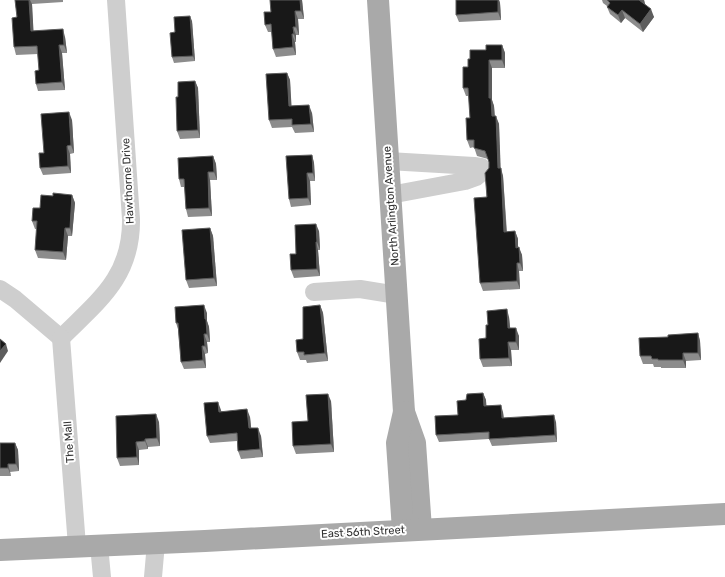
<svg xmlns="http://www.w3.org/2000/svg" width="725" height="577" font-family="Rubik,sans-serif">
<rect width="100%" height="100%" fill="#fff"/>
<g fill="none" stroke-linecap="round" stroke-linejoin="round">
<g stroke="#cecece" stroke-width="18">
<polyline points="388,161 474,166 481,167 482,172 476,177 465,181 390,195"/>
<polyline points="0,289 15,299 61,338"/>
<polyline points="314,292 360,289 397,295"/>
<path d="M61,338C98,301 132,277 131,219L116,0"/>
<polyline points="61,338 77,546"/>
<polyline points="99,545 102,577"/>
<polyline points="153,577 156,543"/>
</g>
<g stroke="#a9a9a9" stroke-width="22">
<polyline points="378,0 404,412 415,443 421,529"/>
<polyline points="403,530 397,443 404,412"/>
<polyline points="0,550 205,541 725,514"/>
</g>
</g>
<g fill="#8c8c8c">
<polygon points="15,0 63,0 63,2 32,4 33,31 65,37 67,53 62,53 65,90 38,91 36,84 39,70 38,54 16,55 14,47 17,17"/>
<polygon points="270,0 302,0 304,19 298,19 299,35 296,35 296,42 295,42 296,55 276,57 273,49 272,32 268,32 265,25 271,12"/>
<polygon points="456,0 499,0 500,3 501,20 459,22 456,15"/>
<polygon points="602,0 644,0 645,4 654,17 643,32 625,18 621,23 610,14 607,7 607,6 603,3"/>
<polygon points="192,21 195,61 174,63 172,57 175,32"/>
<polygon points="502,45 505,53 505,68 492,68 492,100 494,106 495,116 499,124 500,168 503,176 507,232 515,231 518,239 518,247 522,255 523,271 519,271 520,289 483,291 480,283 489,163 488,159 477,156 474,147 470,148 467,140 470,118 469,96 466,96 463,88 470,59 486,50"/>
<polygon points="287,73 290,80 291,106 312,113 314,132 295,133 292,127 272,128 269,120"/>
<polygon points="195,81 198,88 200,138 180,139 177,131 178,97"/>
<polygon points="72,120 74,153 70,154 71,173 43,175 40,168 44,153"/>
<polygon points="312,155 314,163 315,181 310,181 311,205 291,207 289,199"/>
<polygon points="213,156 216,164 217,180 210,180 212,216 188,217 186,209 185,187 181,187 179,179"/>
<polygon points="72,195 75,203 72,236 68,236 66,260 38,258 35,250 37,229 35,229 32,221 40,208 53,196"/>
<polygon points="210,228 213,236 217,286 189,288 186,280"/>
<polygon points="319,231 320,250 318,250 320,276 294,278 291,270 296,254"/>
<polygon points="320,305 323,313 328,361 307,363 306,360 300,360 297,352"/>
<polygon points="207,313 207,321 209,327 210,342 207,342 208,353 205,354 206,368 184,369 181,362 178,329 176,323"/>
<polygon points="509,317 510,328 519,336 519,350 511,350 512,366 483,367 480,359 486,338 488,325"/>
<polygon points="698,333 700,341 701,360 686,361 686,368 661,368 661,367 654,367 653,364 643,364 640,356 668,337"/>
<polygon points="483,393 486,400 486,405 503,412 504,418 556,422 557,442 492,446 489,439 439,442 436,435 458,415 466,400"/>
<polygon points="331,401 334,452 296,454 293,446 308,421"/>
<polygon points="221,410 221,411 250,417 251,428 261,436 263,457 241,459 238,451 237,441 210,443 207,436"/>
<polygon points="159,422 160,446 148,447 148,449 139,450 139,465 120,466 117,458"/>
<polygon points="0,443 15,443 18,450 19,471 10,472 11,476 0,476"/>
</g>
<g fill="#5d5d5d">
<polygon points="29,0 30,0 32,4 34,39 31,31"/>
<polygon points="300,0 302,0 304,19 301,11"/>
<polygon points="498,0 499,0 500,3 501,20 498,12"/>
<polygon points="639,0 644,0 645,4 642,8"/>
<polygon points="651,9 654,17 643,32 640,24"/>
<polygon points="622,10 625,18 621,23 618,15"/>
<polygon points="295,11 298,19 299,35 296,27"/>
<polygon points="190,16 192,21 195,61 193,56"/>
<polygon points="293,27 296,35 296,42 294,34"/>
<polygon points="63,29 65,37 67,53 64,45"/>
<polygon points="292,34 295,42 296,55 293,47"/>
<polygon points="59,45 62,53 65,90 62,82"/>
<polygon points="502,45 505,53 505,68 502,60"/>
<polygon points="489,60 492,68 492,100 494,106 495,124 492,116 489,98"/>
<polygon points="287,73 290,80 292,114 289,106"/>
<polygon points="195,81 198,88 200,138 198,130"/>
<polygon points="309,105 312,113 314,132 311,124"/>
<polygon points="69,112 72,120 74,153 71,145"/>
<polygon points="496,116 499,124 501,176 498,168"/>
<polygon points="67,146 70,154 71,173 68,166"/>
<polygon points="312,155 314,163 315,181 313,173"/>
<polygon points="213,156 216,164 217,180 214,172"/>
<polygon points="501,168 503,176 507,240 504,232"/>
<polygon points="208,172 210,180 212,216 209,208"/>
<polygon points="307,173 310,181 311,205 308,198"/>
<polygon points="72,195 75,203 72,236 70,228"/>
<polygon points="316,224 319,231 320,250 317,242"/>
<polygon points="65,228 68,236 66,260 63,252"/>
<polygon points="210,228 213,236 217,286 214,278"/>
<polygon points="515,231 518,239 518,255 516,248"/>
<polygon points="316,242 318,250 320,276 317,269"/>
<polygon points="519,247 522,255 523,271 520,263"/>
<polygon points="517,263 519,271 520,289 517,281"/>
<polygon points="204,305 207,313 207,321 209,327 210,342 207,334 205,319"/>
<polygon points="320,305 323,313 328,361 325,353"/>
<polygon points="507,309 509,317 511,336 508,328"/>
<polygon points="516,328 519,336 519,350 516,342"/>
<polygon points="698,333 700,341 701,360 698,353"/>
<polygon points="204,334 207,342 208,353 205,346"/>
<polygon points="508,342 511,350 512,366 509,358"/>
<polygon points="6,344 8,351 0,363 0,351"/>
<polygon points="202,346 205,354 206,368 203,360"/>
<polygon points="683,353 686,361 686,368 683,360"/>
<polygon points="483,393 486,400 487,413 484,406"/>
<polygon points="328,394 331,401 334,452 331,444"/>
<polygon points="218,402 221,410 222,419 219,412"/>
<polygon points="501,405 503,412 504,425 502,418"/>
<polygon points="247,409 250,417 252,436 249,428"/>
<polygon points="156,414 159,422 160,446 157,438"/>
<polygon points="554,415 556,422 557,442 555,435"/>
<polygon points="258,428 261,436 263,457 260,449"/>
<polygon points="145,439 148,447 148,449 145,441"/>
<polygon points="136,442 139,450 139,465 137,457"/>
<polygon points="15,443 18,450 19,471 16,464"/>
<polygon points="8,464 11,476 8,468"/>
</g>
<g fill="#181818" stroke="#5d5d5d">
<polygon points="15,0 29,0 31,31 63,29 64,45 59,45 62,82 36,84 35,71 39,70 37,46 14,47 12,18 17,17"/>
<polygon points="270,0 300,0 301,11 295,11 296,27 293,27 294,34 292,34 293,47 273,49 271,24 265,25 264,12 271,12"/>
<polygon points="456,0 498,0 498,12 456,15"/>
<polygon points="607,0 639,0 651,9 640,24 622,10 618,15 607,7 610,3"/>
<polygon points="190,16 193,56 172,57 170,33 175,32 174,17"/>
<polygon points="486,45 502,45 502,60 489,60 489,98 491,98 492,116 496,116 498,168 501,168 504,232 515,231 516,248 519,247 520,263 517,263 517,281 480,283 474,198 487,197 485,173 489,168 489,162 485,151 474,148 474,140 467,140 466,118 470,118 468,88 463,88 463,67 468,67 468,59 470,59 470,50 486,50"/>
<polygon points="287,73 289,106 309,105 311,124 292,125 292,119 269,120 266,74"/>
<polygon points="195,81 198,130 177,131 176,97 178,97 178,82"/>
<polygon points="69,112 71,145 67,146 68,166 40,168 39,153 44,153 41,114"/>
<polygon points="312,155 313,173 307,173 308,198 289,199 286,156"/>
<polygon points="213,156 214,172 208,172 209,208 186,209 184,179 179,179 178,158"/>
<polygon points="53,193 72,195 70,228 65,228 63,252 35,250 37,221 32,221 33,208 40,208 41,195 53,196"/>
<polygon points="316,224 317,242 316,242 317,269 291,270 290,254 296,254 295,225"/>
<polygon points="210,228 214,278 186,280 182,230"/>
<polygon points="204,305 205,319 206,319 207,334 204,334 205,346 202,346 203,360 181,362 178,323 176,323 175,307"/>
<polygon points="320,305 325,353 304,355 304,352 297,352 296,340 303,339 303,307"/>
<polygon points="507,309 508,328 516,328 516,342 508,342 509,358 480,359 479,339 486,338 486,325 488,325 487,311"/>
<polygon points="698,333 698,353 683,353 683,360 658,360 658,359 652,359 651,356 640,356 639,338 668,337 668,335"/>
<polygon points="0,339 6,344 0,351"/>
<polygon points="483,393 484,406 501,405 502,418 554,415 555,435 489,439 489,432 436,435 435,416 458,415 457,401 466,400 467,394"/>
<polygon points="328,394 331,444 293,446 292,422 308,421 306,395"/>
<polygon points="218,402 219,412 247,409 249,428 258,428 260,449 238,451 237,433 207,436 204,403"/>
<polygon points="156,414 157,438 145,439 145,441 136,442 137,457 117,458 116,416"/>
<polygon points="0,443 15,443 16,464 8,464 8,468 0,468"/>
</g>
<g text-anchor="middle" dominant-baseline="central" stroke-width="4" stroke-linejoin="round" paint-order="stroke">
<g font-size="11" fill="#313131" stroke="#fff">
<text transform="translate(128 181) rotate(-93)">Hawthorne Drive</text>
<text transform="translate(391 206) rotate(-94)">North Arlington Avenue</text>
<text transform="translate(69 442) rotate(-94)">The Mall</text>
<text transform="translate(363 532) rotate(-3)">East 56th Street</text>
</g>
</g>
</svg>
